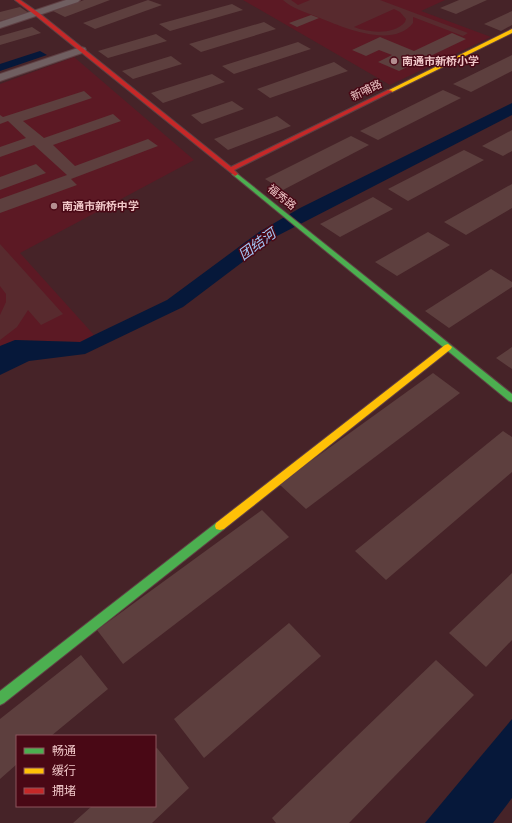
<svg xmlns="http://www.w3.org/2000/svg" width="512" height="823" font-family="'Crimson Pro','Noto Sans SC',serif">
<rect width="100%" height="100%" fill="#462328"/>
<g fill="#5c1924">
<polygon points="243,0 445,0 421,11 491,37 390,85"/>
<polygon points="74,57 194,160 20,253 94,335 80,342 15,340 0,346 0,84"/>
</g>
<g fill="#582a2e" fill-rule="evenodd">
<path d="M283,0H291L298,5L310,0H380L468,33L463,36L413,17V23C392,50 340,26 315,16C305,12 291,8 283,0ZM394,9L400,12L406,19L405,22C394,35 369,33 354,27Z"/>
<polygon points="0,244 63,314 41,325 28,310 17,327 0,340 0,315 6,302 6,294 0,286"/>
</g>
<g fill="#06183a">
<polygon points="40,51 47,55 0,71 0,64"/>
<polygon points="512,103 512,115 277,236 183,307 85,354 29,361 0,375 0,346 15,340 80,342 94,335 167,300 259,232 300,208"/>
<polygon points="512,719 512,798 493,823 425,823"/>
</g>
<g fill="#5d3f3e">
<polygon points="84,0 110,0 65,17 53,11"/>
<polygon points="148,0 162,5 95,29 83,23"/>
<polygon points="459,0 487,0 456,14 440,8"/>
<polygon points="232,4 243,10 170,31 159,24"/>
<polygon points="20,7 29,13 0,21 0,12"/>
<polygon points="512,11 512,25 501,31 484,24"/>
<polygon points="311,15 319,18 297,27 289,23"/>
<polygon points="264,22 276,29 201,52 189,44"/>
<polygon points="32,27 41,33 0,45 0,36"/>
<polygon points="452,33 466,39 399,71 378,62 392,55 379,50 366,56 352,50 380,37 414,51"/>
<polygon points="156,34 167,41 108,58 98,51"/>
<polygon points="298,42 311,49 234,74 222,66"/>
<polygon points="512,55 512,71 471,92 453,84"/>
<polygon points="171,56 182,64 133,79 122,71"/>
<polygon points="334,62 348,71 270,98 257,89"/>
<polygon points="212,74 225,82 163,103 151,93"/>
<polygon points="443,90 461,98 378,140 360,131"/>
<polygon points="84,91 92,98 23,121 44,138 113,114 121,121 53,145 75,166 148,139 158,146 71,179 77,185 0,213 0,199 67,175 34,145 0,157 0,147 26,138 8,121 0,124 0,115 3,117"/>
<polygon points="232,101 244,109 202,124 191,115"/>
<polygon points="277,116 291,126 228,150 214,139"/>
<polygon points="512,130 512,151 503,156 482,146"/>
<polygon points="351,136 369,145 283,190 265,179"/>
<polygon points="464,150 484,160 408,201 388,189"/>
<polygon points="36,164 46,173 0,190 0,177"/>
<polygon points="512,184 512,208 466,235 444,222"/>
<polygon points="373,197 393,209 340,237 320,224"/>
<polygon points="428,232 450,245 397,276 375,262"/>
<polygon points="491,269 512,282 512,287 449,328 425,311"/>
<polygon points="512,347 512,369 496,358"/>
<polygon points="433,373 460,393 306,509 279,484"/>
<polygon points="503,431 512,437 512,472 386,580 355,551"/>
<polygon points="262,510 289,537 123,664 97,630"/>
<polygon points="512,573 512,640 486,667 449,633"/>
<polygon points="289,623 321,656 204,758 174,719"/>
<polygon points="81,655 108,689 51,736 17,736 17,764 0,779 0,719"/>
<polygon points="436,660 474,695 349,823 276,823 272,818"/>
<polygon points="157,748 189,788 152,823 73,823 92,806 155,806 155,749"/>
</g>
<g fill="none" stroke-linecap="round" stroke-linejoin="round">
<g stroke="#5f4044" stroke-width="2">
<g id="street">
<polygon points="66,0 80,0 78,2 0,28 0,22"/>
<polygon points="81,47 85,48 86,50 85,52 0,81 0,74"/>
</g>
</g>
<g stroke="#5f4044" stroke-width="2">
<g id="fast">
<polygon points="235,172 512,394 512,402 509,401 233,175 232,174"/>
<polygon points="220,522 224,523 225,526 224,529 4,703 0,705 0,691 216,523"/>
</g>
</g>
<g stroke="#5f4044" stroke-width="2">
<g id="slow">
<polygon points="512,29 512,33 392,92 387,91"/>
<polygon points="448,344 452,347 451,349 224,529 220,530 216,529 215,526 216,523 445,345"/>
</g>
</g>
<g stroke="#5f4044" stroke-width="2">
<polygon id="jam" points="15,0 20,0 39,13 231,167 388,90 393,91 234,170 238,174 235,176 35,15"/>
</g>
<use href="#street" fill="#705f61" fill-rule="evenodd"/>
<use href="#fast" fill="#4caf50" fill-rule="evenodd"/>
<use href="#slow" fill="#ffc107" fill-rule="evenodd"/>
<use href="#jam" fill="#c62828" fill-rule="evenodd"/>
</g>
<g fill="#b48e90" stroke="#490815" stroke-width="1.5">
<circle cx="394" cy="61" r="4"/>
<circle cx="54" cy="206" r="4"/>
</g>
<g text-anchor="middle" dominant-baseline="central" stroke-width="3" stroke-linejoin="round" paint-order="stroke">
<g font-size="11" font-weight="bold" fill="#f0c7c8" stroke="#490815" text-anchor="start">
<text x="402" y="61">南通市新桥小学</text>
<text x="62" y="206">南通市新桥中学</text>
</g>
<g font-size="11" fill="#f0c7c8" stroke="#490815">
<text transform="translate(366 90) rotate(-26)">新哺路</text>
<text transform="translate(282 197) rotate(39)">福秀路</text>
</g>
<g font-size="14" font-style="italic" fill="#a2c6f6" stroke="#490815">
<text transform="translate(257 244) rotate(-36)">团结河</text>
</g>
</g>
<rect x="16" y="735" width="140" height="72" fill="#490815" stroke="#8c545d"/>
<rect x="24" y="748" width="20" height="6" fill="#4caf50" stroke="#8c545d"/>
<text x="52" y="755" font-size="12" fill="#f0c7c8">畅通</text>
<rect x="24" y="768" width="20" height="6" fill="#ffc107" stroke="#8c545d"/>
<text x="52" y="775" font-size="12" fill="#f0c7c8">缓行</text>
<rect x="24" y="788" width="20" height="6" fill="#c62828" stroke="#8c545d"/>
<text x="52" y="795" font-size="12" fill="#f0c7c8">拥堵</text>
</svg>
